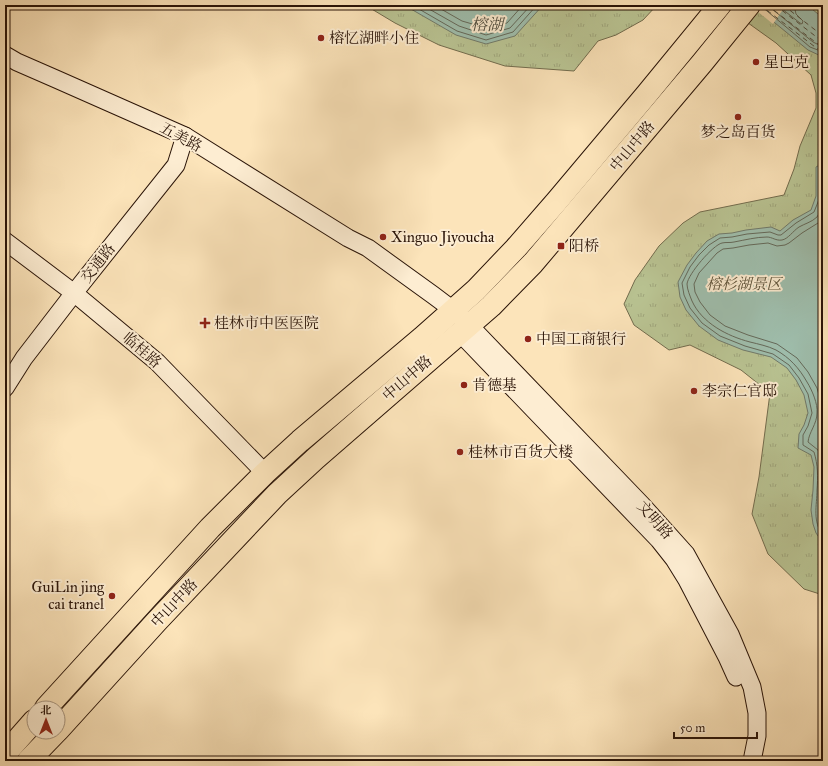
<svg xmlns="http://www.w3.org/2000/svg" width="828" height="766" font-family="'IM FELL Great Primer','Noto Serif SC',serif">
<defs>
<pattern id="park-tufts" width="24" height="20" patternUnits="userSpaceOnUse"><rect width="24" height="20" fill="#bac594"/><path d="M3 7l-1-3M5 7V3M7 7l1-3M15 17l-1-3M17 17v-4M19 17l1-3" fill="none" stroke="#a0a87e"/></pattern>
</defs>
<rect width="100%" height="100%" fill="#fce4ba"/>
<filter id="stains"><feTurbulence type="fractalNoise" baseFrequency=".005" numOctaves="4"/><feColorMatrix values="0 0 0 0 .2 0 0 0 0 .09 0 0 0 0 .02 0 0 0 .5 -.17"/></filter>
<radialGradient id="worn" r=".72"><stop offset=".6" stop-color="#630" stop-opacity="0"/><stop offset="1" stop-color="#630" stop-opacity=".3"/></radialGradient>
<g fill="url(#park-tufts)" stroke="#726c4e">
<polygon points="365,5 657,5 643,20 616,35 598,41 574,71 505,66 439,45 395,23"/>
<polygon points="723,5 823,5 823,595 804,589 768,554 752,514 759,477 770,393 741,370 690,345 669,350 634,325 624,304 635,280 659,246 683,223 700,212 784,195 794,169 800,146 816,108 816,93 811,75 776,43"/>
</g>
<g fill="#9fbfae" stroke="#707a6b">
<polygon points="404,5 543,5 515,36 486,44 456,35"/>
<polygon points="753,5 807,5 823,18 823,57 808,50"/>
<polygon points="823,163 823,543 816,533 813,524 811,510 813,490 814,467 811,455 798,448 799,434 804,425 808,413 804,395 796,380 787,368 771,357 743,350 718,340 699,326 686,310 680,297 678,282 687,265 696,253 707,241 719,234 732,233 746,230 771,227 780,231 793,220 811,210 816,196 816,167"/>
</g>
<polygon fill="#fce4ba" points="751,5 786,5 773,24 752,7"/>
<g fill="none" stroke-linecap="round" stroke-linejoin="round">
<g stroke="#64695a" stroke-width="1">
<polyline points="412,5 457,31 486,40 513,32 537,5"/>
<polyline points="422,5 459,26 486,35 510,28 531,5"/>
<polyline points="434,5 462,21 486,28 507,23 523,5"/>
<polyline points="767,5 813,42 823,47"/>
<polyline points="777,5 800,23 802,24 803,21 796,14 794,5"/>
<polyline points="761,6 810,47 823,52"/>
<path d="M823,167L820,170V197L814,212L796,223L781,235H778L770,232L747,234L732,237L720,238L709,245L699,255L690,267L682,283L684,295L690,308L702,323L720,336L745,346L773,354L789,365L799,378L808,394L812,413L808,426L803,435V445L814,452C818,465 818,477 817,490C817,505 812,522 823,535"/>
<path d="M823,203C821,207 820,213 817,217C812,222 804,224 799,227C793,231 788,239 782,240C776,241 772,237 767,237C756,237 745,240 734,242C730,243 726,242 722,243C713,245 688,274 687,284C687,289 690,296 692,301C702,323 727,336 750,342C758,344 768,346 776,350C790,358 799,368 807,382C812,390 818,404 817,413C817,424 809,432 808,442L818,450L823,465L822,490L820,510L823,526"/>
<polyline points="823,219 818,223 802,233 789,243 785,245 777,246 768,243 749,245 733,248 723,249 717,253 699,273 694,284 695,292 700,302 710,315 725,326 748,335 777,344 797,358 808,372 817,388 823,409"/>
</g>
<g stroke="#524f41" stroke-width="1" stroke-dasharray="5 4" stroke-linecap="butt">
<polyline points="760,5 823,53"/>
<polyline points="767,5 823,48"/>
<polyline points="775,5 823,42"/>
<polyline points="783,5 823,36"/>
</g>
<g stroke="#291307" stroke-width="19">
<g id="secondary">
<polyline points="5,55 17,62 56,79 185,136 348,238 368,248 433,295 453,310 469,325 642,505 686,554 730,634 752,687 757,713 757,736 752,761"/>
<polyline points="5,241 74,293 157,362 265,473"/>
<polyline points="461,334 659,540 674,559 687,580 727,657 736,677"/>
<polyline points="5,388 24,358 74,293 176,165 185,136"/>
</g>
</g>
<g stroke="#291307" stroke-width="24">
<g id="highway">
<polyline points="46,708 210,528 265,473 300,441 422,338 476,290 516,248 557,201 647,94 720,5"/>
<polyline points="58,730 157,621 277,494 316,458 491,306 533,263 702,63 749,5"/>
<polyline points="5,754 34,721"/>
<polyline points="28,761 56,732"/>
</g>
</g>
<use href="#secondary" stroke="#fdedd2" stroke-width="17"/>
<use href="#highway" stroke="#fce4ba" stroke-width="22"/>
</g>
<g fill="#8f2418" stroke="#fdedd2" stroke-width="1.5">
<circle cx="321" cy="38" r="4"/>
<circle cx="756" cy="62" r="4"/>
<circle cx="738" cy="117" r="4"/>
<circle cx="383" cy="237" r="4"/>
<rect x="557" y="242" width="8" height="8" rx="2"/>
<path d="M203 317h4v4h4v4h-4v4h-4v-4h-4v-4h4z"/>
<circle cx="528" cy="339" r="4"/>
<circle cx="464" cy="385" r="4"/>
<circle cx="694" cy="391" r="4"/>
<circle cx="460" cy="452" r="4"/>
<circle cx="112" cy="596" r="4"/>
</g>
<g text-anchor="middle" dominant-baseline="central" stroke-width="4" stroke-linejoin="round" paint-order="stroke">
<g font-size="15" fill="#291307" stroke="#fdedd2" text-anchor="start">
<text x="329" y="38">榕忆湖畔小住</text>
<text x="764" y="62">星巴克</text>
<text x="738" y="132" text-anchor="middle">梦之岛百货</text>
<text x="391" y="237">Xinguo Jiyoucha</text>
<text x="569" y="246">阳桥</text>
<text x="214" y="323">桂林市中医医院</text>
<text x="536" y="339">中国工商银行</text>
<text x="472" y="385">肯德基</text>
<text x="702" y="391">李宗仁官邸</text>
<text x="468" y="452">桂林市百货大楼</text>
<text x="104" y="587" text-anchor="end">GuiLin jing<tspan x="104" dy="17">cai tranel</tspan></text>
</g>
<g font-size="15" fill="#291307" stroke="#fdedd2">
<text transform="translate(181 137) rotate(28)">五美路</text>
<text transform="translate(632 146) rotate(-50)">中山中路</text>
<text transform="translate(98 263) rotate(-52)">交通路</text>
<text transform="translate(142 350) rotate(41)">临桂路</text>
<text transform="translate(407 378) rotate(-41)">中山中路</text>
<text transform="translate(655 520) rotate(48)">文明路</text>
<text transform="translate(174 603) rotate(-47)">中山中路</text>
</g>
<g font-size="15" font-style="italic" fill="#5c5138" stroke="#fdedd2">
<text x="744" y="284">榕杉湖景区</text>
</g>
<g font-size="16" font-style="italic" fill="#524f41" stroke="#fdedd2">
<text x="487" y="24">榕湖</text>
</g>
</g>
<rect width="828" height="766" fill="none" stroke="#fce4ba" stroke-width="20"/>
<rect x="6" y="6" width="816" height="754" fill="none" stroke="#291307" stroke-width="2"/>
<rect x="10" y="10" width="808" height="746" fill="none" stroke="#291307"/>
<g transform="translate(46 720)"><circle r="19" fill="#fdedd2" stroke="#a89681"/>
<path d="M0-3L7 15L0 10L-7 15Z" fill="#8f2418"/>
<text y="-6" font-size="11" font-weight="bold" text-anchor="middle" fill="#291307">北</text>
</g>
<path d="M674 732v6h83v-6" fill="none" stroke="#291307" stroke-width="2"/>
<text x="680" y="732" font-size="12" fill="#291307" stroke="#fdedd2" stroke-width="3" paint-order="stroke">50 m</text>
<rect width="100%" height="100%" filter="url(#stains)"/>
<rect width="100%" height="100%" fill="url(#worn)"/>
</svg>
